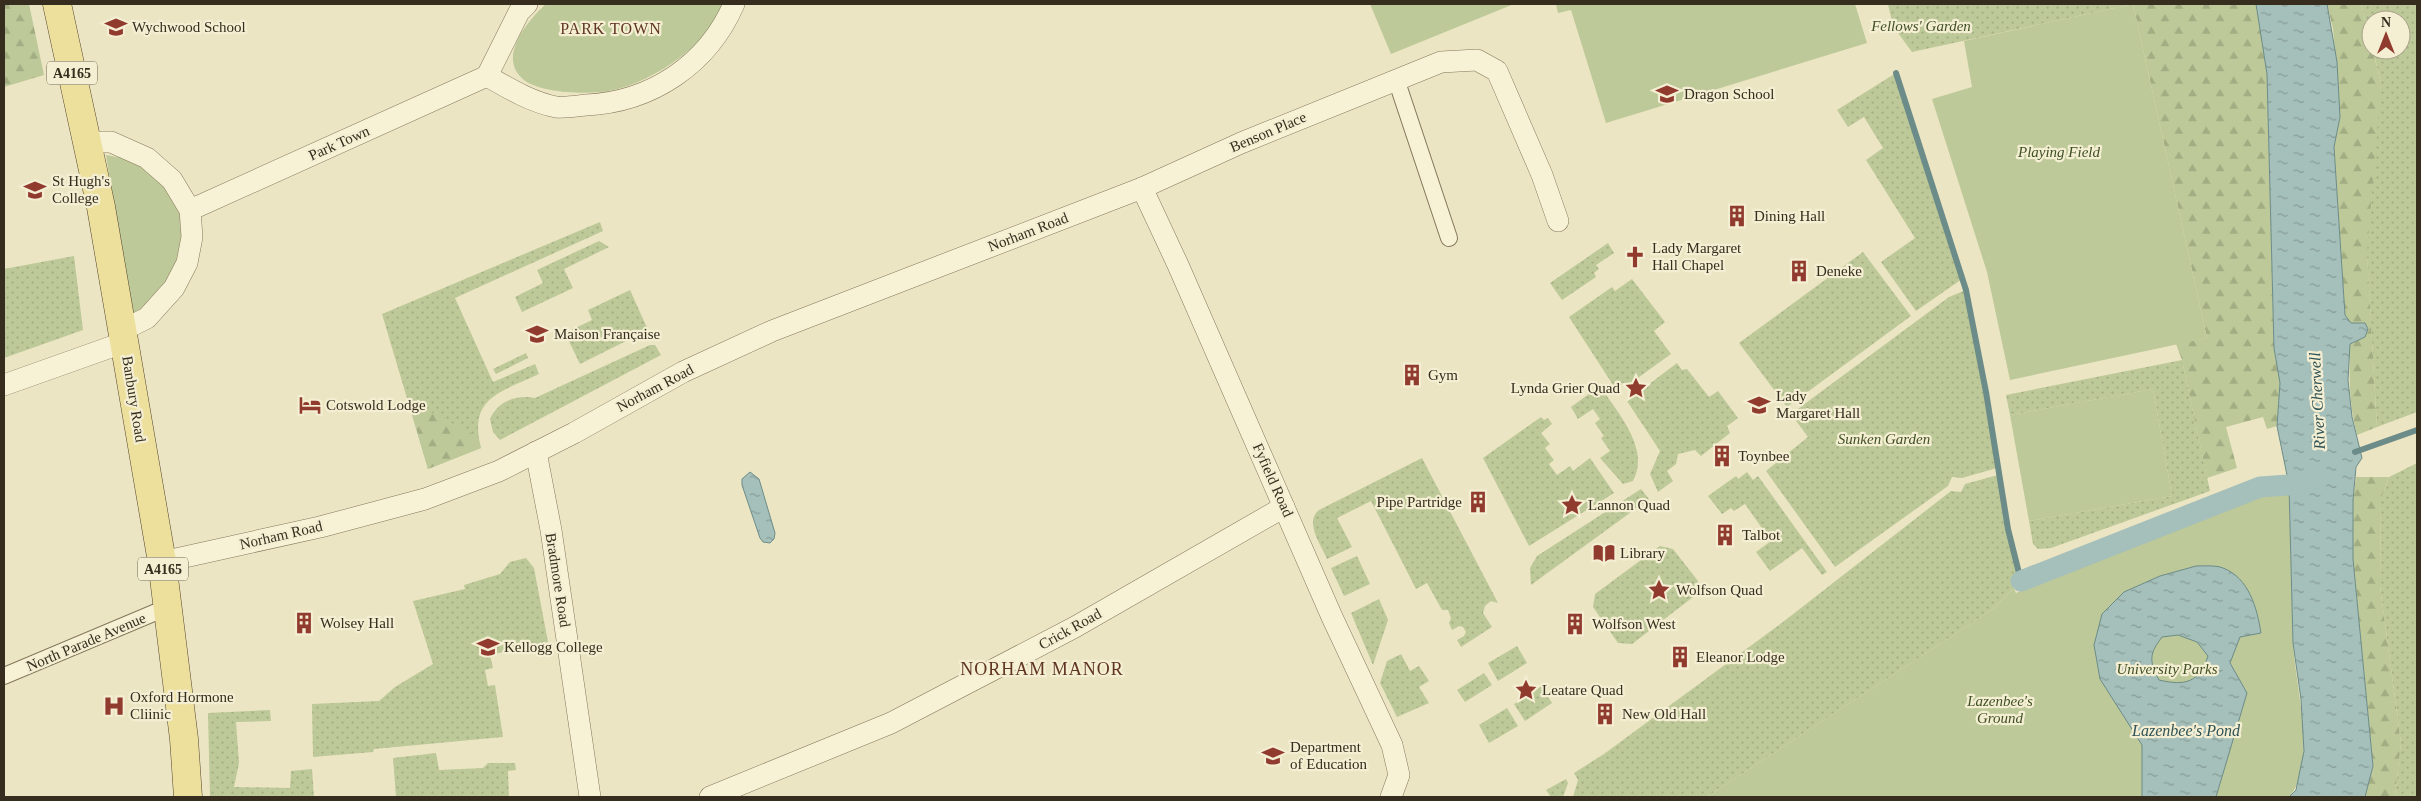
<svg xmlns="http://www.w3.org/2000/svg" width="2421" height="801" font-family="'Times New Roman',serif">
<defs>
<pattern id="grass-dots" width="8" height="8" patternUnits="userSpaceOnUse" patternTransform="scale(1.25)"><rect width="8" height="8" fill="#bdc998"/><path d="M2 2h.1M6 6h.1" fill="none" stroke="#a3ad83" stroke-width="1.8" stroke-linecap="round"/></pattern>
<pattern id="forest-firs" width="22" height="20" patternUnits="userSpaceOnUse" patternTransform="scale(1.25)"><rect width="22" height="20" fill="#bdc998"/><path d="M5 1l3.5 6h-7zM16 11l3.5 6h-7z" fill="#a3ad83"/></pattern>
<pattern id="water-ripples" width="26" height="14" patternUnits="userSpaceOnUse" patternTransform="scale(1.25)"><rect width="26" height="14" fill="#a5bfba"/><path d="M2 4q2-2 4 0t4 0M15 11q2-2 4 0t4 0" fill="none" stroke="#879c97"/></pattern>
</defs>
<rect width="100%" height="100%" fill="#ece5c3"/>
<g fill="url(#grass-dots)">
<polygon points="1888,4 2133,4 1912,52 1893,26"/>
<polygon points="2361,4 2417,4 2417,412 2377,427 2364,204 2381,83 2373,50 2401,50 2401,20 2371,20 2371,43"/>
<polygon points="1896,73 1962,279 1916,311 1881,262 1915,238 1866,160 1883,148 1864,117 1848,127 1837,110"/>
<path d="M600,222L603,231L455,298L493,382L535,364L539,374C501,392 468,397 481,448L428,469L382,314Z"/>
<polygon points="599,241 609,247 564,269 573,288 522,312 515,297 543,283 537,270"/>
<polygon points="1608,243 1614,253 1596,265 1599,269 1594,273 1596,277 1562,300 1550,283"/>
<polygon points="1863,252 1911,316 1787,407 1739,343"/>
<polygon points="74,256 83,330 4,358 4,269"/>
<polygon points="1632,279 1665,322 1654,331 1671,354 1628,385 1613,385 1569,317 1612,287 1615,291"/>
<polygon points="630,290 648,330 580,364 565,333 592,320 588,310"/>
<polygon points="1966,290 1986,392 1997,468 1962,478 1952,477 1948,486 1835,567 1766,471 1808,437 1791,414 1949,297"/>
<path d="M650,345H655L661,355L500,440L493,432L490,419C498,401 517,394 535,398Z"/>
<polygon points="526,353 528,358 496,374 493,369"/>
<polygon points="2182,360 2210,491 2051,548 2038,549 2033,544 2029,521 2172,496 2153,389 2010,415 2006,395"/>
<polygon points="1677,363 1682,370 1687,369 1709,397 1718,391 1738,418 1727,426 1730,433 1701,456 1695,450 1678,454 1676,464 1667,471 1673,481 1658,492 1650,474 1660,451 1627,401"/>
<path d="M1600,386C1617,412 1651,449 1633,481L1623,484L1600,458L1610,451L1601,438L1604,436L1595,423L1600,419L1593,409L1578,419L1571,407Z"/>
<polygon points="1541,417 1544,420 1548,418 1552,424 1541,433 1550,444 1545,448 1554,460 1549,464 1557,475 1570,466 1573,471 1590,458 1614,493 1529,546 1483,458"/>
<path d="M1422,458L1498,603L1491,601L1485,606L1483,613L1492,627L1461,647L1457,640L1464,636L1466,632L1463,627L1459,626L1452,630L1449,623L1451,618L1448,610H1442L1427,583L1416,589L1371,501L1337,518L1352,547L1327,559C1321,545 1304,522 1319,510Z"/>
<polygon points="2417,463 2417,797 2395,797 2401,743 2380,586 2381,499 2389,477"/>
<polygon points="1747,472 1753,480 1758,476 1827,572 1822,575 1802,548 1770,571 1756,552 1771,541 1745,504 1734,511 1731,508 1722,514 1708,496 1736,476 1738,479"/>
<polygon points="1998,475 2017,570 2014,588 1993,609 1707,797 1573,797 1578,780 1574,773 1604,754 1783,622 1951,491 1961,492 1965,484"/>
<polygon points="1641,489 1649,499 1531,585 1530,568 1537,556"/>
<polygon points="1660,546 1673,549 1698,581 1697,594 1632,644 1618,643 1593,607 1595,594"/>
<polygon points="1357,556 1370,584 1344,596 1331,568"/>
<polygon points="526,558 534,568 548,642 490,655 493,668 485,670 488,686 495,685 503,737 374,749 373,752 313,757 312,704 379,701 395,687 433,664 413,601 465,589 464,585 500,574 510,562"/>
<polygon points="1379,599 1388,620 1373,665 1351,613"/>
<polygon points="1517,646 1527,663 1498,681 1488,663"/>
<polygon points="1401,654 1410,671 1419,666 1429,681 1419,687 1429,703 1397,717 1380,683 1387,661"/>
<polygon points="1484,673 1492,685 1465,702 1457,690"/>
<polygon points="1541,686 1552,703 1525,721 1514,704"/>
<polygon points="1507,708 1518,726 1489,743 1479,725"/>
<polygon points="270,710 271,721 236,722 239,763 234,787 290,788 291,771 312,769 314,797 210,797 208,713"/>
<polygon points="436,753 439,770 483,768 488,763 515,763 516,770 508,771 509,797 396,797 393,758"/>
<polygon points="1566,779 1568,783 1563,797 1551,797 1546,790"/>
</g>
<g fill="url(#forest-firs)">
<polygon points="4,4 29,4 44,75 4,87"/>
<polygon points="2133,4 2256,4 2259,10 2267,74 2274,348 2280,383 2277,426 2267,429 2263,417 2226,427 2237,468 2207,478 2182,360 2176,344 2207,338"/>
<path d="M2327,4H2361L2381,83L2367,252L2377,427L2357,435C2349,405 2349,375 2350,344L2365,337L2351,323L2345,315L2334,147L2340,117L2333,29Z"/>
<polygon points="408,400 478,437 481,448 428,469"/>
<polygon points="2356,477 2389,477 2381,499 2380,586 2401,743 2395,797 2365,797 2373,766 2353,559 2353,500"/>
</g>
<g fill="#bdc998">
<path d="M546,4H723C718,12 715,23 709,31C686,57 647,83 613,90C592,95 542,94 524,80C496,58 528,20 546,4Z"/>
<polygon points="1370,4 1514,4 1391,54"/>
<polygon points="1556,4 1855,4 1867,43 1606,123 1571,10 1558,13"/>
<polygon points="2133,4 2207,338 2010,380 1987,272 1932,99 1972,87 1964,41"/>
<path d="M106,155C115,157 125,158 133,161C184,186 199,241 167,287C159,299 143,308 132,317Z"/>
<polygon points="2153,389 2172,496 2029,521 2010,415"/>
<path d="M2289,485C2290,537 2292,589 2293,641C2294,683 2319,763 2289,797H1707L1993,609L2014,588L2016,593L2148,539Z"/>
</g>
<g fill="url(#water-ripples)" stroke="#6c8c89" fill-rule="evenodd">
<polygon points="2256,4 2327,4 2337,62 2340,117 2334,147 2345,315 2351,323 2365,323 2368,329 2365,337 2350,344 2348,380 2352,417 2362,458 2356,467 2353,500 2353,559 2373,766 2365,797 2289,797 2296,790 2304,751 2301,699 2293,643 2289,485 2277,426 2280,383 2274,348 2267,74"/>
<polygon points="750,472 759,479 775,533 774,539 770,543 763,542 760,538 742,485 742,479"/>
<path d="M2196,566C2204,566 2216,565 2223,568C2249,578 2257,608 2261,633L2240,637L2230,663L2247,693L2216,797H2142V745L2100,679L2094,645L2102,614L2124,592L2160,576ZM2178,635L2197,642L2208,656C2199,683 2185,686 2159,680C2149,661 2149,654 2162,637Z"/>
</g>
<g fill="none" stroke-linecap="round" stroke-linejoin="round">
<g stroke="#6c8c89" stroke-width="6">
<polyline points="1896,73 1966,290 1986,392 2008,529 2021,581"/>
<polyline points="2355,452 2417,430"/>
</g>
<polyline stroke="#a5bfba" stroke-width="21" points="2021,581 2260,487 2289,485 2317,477"/>
<g stroke="#85775b" stroke-width="18">
<g id="pedestrian">
<polyline points="1396,79 1449,238"/>
<polyline points="4,676 168,607"/>
</g>
</g>
<g stroke="#85775b" stroke-width="22">
<g id="minor">
<path d="M527,4L519,12L487,76C508,88 531,102 556,107C565,108 577,106 586,105C652,102 708,64 734,4"/>
<polyline points="88,142 111,142 147,158 172,180 190,210 192,237 187,263 174,288 147,318 123,330"/>
<polyline points="1142,188 1178,265 1332,617 1392,745 1399,775 1391,797"/>
<polyline points="190,210 487,76"/>
<polyline points="4,385 125,342"/>
<polyline points="536,452 551,530 590,797"/>
<polyline points="162,562 320,527 425,499 499,471 574,433 683,372 772,331 1142,188 1241,143 1441,62 1477,60 1497,71 1542,175 1558,221"/>
<polyline points="710,797 891,723 1075,627 1284,507"/>
</g>
</g>
<g stroke="#53442f" stroke-width="29">
<polyline id="primary" points="57,4 101,207 162,562 184,739 188,797"/>
</g>
<use href="#pedestrian" stroke="#f7f1d6" stroke-width="16"/>
<use href="#minor" stroke="#f7f1d6" stroke-width="21"/>
<use href="#primary" stroke="#eddf9c" stroke-width="28"/>
</g>
<defs>
<g id="school-bare" transform="scale(1.725)"><path d="M0-5L7-2L0 1L-7-2ZM-4 1L0 2.5L4 1V4Q0 6-4 4Z" fill="#913a2e" stroke="#f4eed2" stroke-width="2.5" paint-order="stroke"/></g>
<g id="university-bare" transform="scale(1.725)"><path d="M0-5L7-2L0 1L-7-2ZM-4 1L0 2.5L4 1V4Q0 6-4 4Z" fill="#913a2e" stroke="#f4eed2" stroke-width="2.5" paint-order="stroke"/></g>
<g id="building-bare" transform="scale(1.725)"><path d="M-4-6H4V6H1V3H-1V6H-4ZM-2.5-4.3h1.7v1.8h-1.7ZM.8-4.3h1.7v1.8H.8ZM-2.5-1h1.7V.8h-1.7ZM.8-1h1.7V.8H.8Z" fill="#913a2e" stroke="#f4eed2" stroke-width="2.5" paint-order="stroke"/></g>
<g id="church-bare" transform="scale(1.725)"><path d="M-1.2-6h2.4v3.5h3.3v2.4h-3.3V6h-2.4V-.1h-3.3v-2.4h3.3Z" fill="#913a2e" stroke="#f4eed2" stroke-width="2.5" paint-order="stroke"/></g>
<g id="sight-bare" transform="scale(1.725)"><path d="M0-6L1.8-2.2L6-1.7L2.9 1.2L3.7 5.4L0 3.3L-3.7 5.4L-2.9 1.2L-6-1.7L-1.8-2.2Z" fill="#913a2e" stroke="#f4eed2" stroke-width="2.5" paint-order="stroke"/></g>
<g id="hotel-bare" transform="scale(1.725)"><path d="M-6-4.5h1.5V1H6V5H4.5V3h-9V5H-6ZM-4 0a1.8 1.8 0 1 1 3.6 0ZM.5 0V-2.5h3Q6-2.5 6 0Z" fill="#913a2e" stroke="#f4eed2" stroke-width="2.5" paint-order="stroke"/></g>
<g id="library-bare" transform="scale(1.725)"><path d="M-6-4Q-3-5.5-.7-3.5V5Q-3 3-6 4ZM6-4Q3-5.5 .7-3.5V5Q3 3 6 4Z" fill="#913a2e" stroke="#f4eed2" stroke-width="2.5" paint-order="stroke"/></g>
<g id="hospital-bare" transform="scale(1.725)"><path d="M-5-5h3v3.5h4V-5h3V5h-3V1.5h-4V5h-3Z" fill="#913a2e" stroke="#f4eed2" stroke-width="2.5" paint-order="stroke"/></g>
</defs>
<g fill-rule="evenodd">
<use href="#school-bare" x="116" y="27"/>
<use href="#school-bare" x="1667" y="94"/>
<use href="#university-bare" x="35" y="190"/>
<use href="#building-bare" x="1737" y="216"/>
<use href="#church-bare" x="1635" y="257"/>
<use href="#building-bare" x="1799" y="271"/>
<use href="#university-bare" x="537" y="334"/>
<use href="#building-bare" x="1412" y="375"/>
<use href="#sight-bare" x="1636" y="388"/>
<use href="#hotel-bare" x="310" y="405"/>
<use href="#university-bare" x="1759" y="405"/>
<use href="#building-bare" x="1722" y="456"/>
<use href="#building-bare" x="1478" y="502"/>
<use href="#sight-bare" x="1572" y="505"/>
<use href="#building-bare" x="1725" y="535"/>
<use href="#library-bare" x="1604" y="553"/>
<use href="#sight-bare" x="1659" y="590"/>
<use href="#building-bare" x="304" y="623"/>
<use href="#building-bare" x="1575" y="624"/>
<use href="#university-bare" x="488" y="647"/>
<use href="#building-bare" x="1680" y="657"/>
<use href="#sight-bare" x="1526" y="690"/>
<use href="#hospital-bare" x="114" y="706"/>
<use href="#building-bare" x="1605" y="714"/>
<use href="#university-bare" x="1273" y="756"/>
</g>
<g text-anchor="middle" dominant-baseline="central" stroke-width="4.5" stroke-linejoin="round" paint-order="stroke">
<g fill="#f4eed2" stroke="#6f6754" stroke-width="1">
<rect x="47" y="61.5" width="50" height="23" rx="4"/>
<rect x="138" y="557.5" width="50" height="23" rx="4"/>
</g>
<g font-size="14" font-weight="bold" fill="#362d1e">
<text x="72" y="73">A4165</text>
<text x="163" y="569">A4165</text>
</g>
<g font-size="15" font-style="italic" fill="#415126" stroke="#f4eed2">
<text x="1921" y="26">Fellows' Garden</text>
<text x="2059" y="152">Playing Field</text>
<text x="1884" y="439">Sunken Garden</text>
<text x="2167" y="669">University Parks</text>
<text x="2000" y="701">Lazenbee's<tspan x="2000" dy="17">Ground</tspan></text>
</g>
<g font-size="15" fill="#362d1e" stroke="#f4eed2" text-anchor="start">
<text x="132" y="27">Wychwood School</text>
<text x="1684" y="94">Dragon School</text>
<text x="52" y="181">St Hugh's<tspan x="52" dy="17">College</tspan></text>
<text x="1754" y="216">Dining Hall</text>
<text x="1652" y="248">Lady Margaret<tspan x="1652" dy="17">Hall Chapel</tspan></text>
<text x="1816" y="271">Deneke</text>
<text x="554" y="334">Maison Française</text>
<text x="1428" y="375">Gym</text>
<text x="1620" y="388" text-anchor="end">Lynda Grier Quad</text>
<text x="1776" y="396">Lady<tspan x="1776" dy="17">Margaret Hall</tspan></text>
<text x="326" y="405">Cotswold Lodge</text>
<text x="1738" y="456">Toynbee</text>
<text x="1462" y="502" text-anchor="end">Pipe Partridge</text>
<text x="1588" y="505">Lannon Quad</text>
<text x="1742" y="535">Talbot</text>
<text x="1620" y="553">Library</text>
<text x="1676" y="590">Wolfson Quad</text>
<text x="320" y="623">Wolsey Hall</text>
<text x="1592" y="624">Wolfson West</text>
<text x="504" y="647">Kellogg College</text>
<text x="1696" y="657">Eleanor Lodge</text>
<text x="1542" y="690">Leatare Quad</text>
<text x="130" y="697">Oxford Hormone<tspan x="130" dy="17">Cliinic</tspan></text>
<text x="1622" y="714">New Old Hall</text>
<text x="1290" y="747">Department<tspan x="1290" dy="17">of Education</tspan></text>
</g>
<g font-size="15" fill="#362d1e" stroke="#f4eed2">
<text transform="translate(1268 132) rotate(-23)">Benson Place</text>
<text transform="translate(339 143) rotate(-24)">Park Town</text>
<text transform="translate(1028 232) rotate(-21)">Norham Road</text>
<text transform="translate(655 388) rotate(-28)">Norham Road</text>
<text transform="translate(134 399) rotate(81)">Banbury Road</text>
<text transform="translate(1273 480) rotate(66)">Fyfield Road</text>
<text transform="translate(281 535) rotate(-13)">Norham Road</text>
<text transform="translate(558 580) rotate(81)">Bradmore Road</text>
<text transform="translate(1070 629) rotate(-29)">Crick Road</text>
<text transform="translate(86 642) rotate(-23)">North Parade Avenue</text>
</g>
<g font-size="16" letter-spacing="1" fill="#603520" stroke="#f4eed2">
<text x="611" y="28">PARK TOWN</text>
</g>
<g font-size="16" font-style="italic" fill="#2e5255" stroke="#f4eed2">
<text transform="translate(2317 401) rotate(-93)">River Cherwell</text>
<text x="2186" y="730">Lazenbee's Pond</text>
</g>
<g font-size="18" letter-spacing="1" fill="#603520" stroke="#f4eed2">
<text x="1042" y="669">NORHAM MANOR</text>
</g>
</g>
<rect width="2421" height="801" fill="none" stroke="#362d1e" stroke-width="10"/>
<g transform="translate(2386 35)"><circle r="24" fill="#f4eed2" stroke="#a8a18a"/>
<path d="M0-4L9 19L0 12L-9 19Z" fill="#913a2e"/>
<text y="-8" font-size="14" font-weight="bold" text-anchor="middle" fill="#362d1e">N</text>
</g>
</svg>
